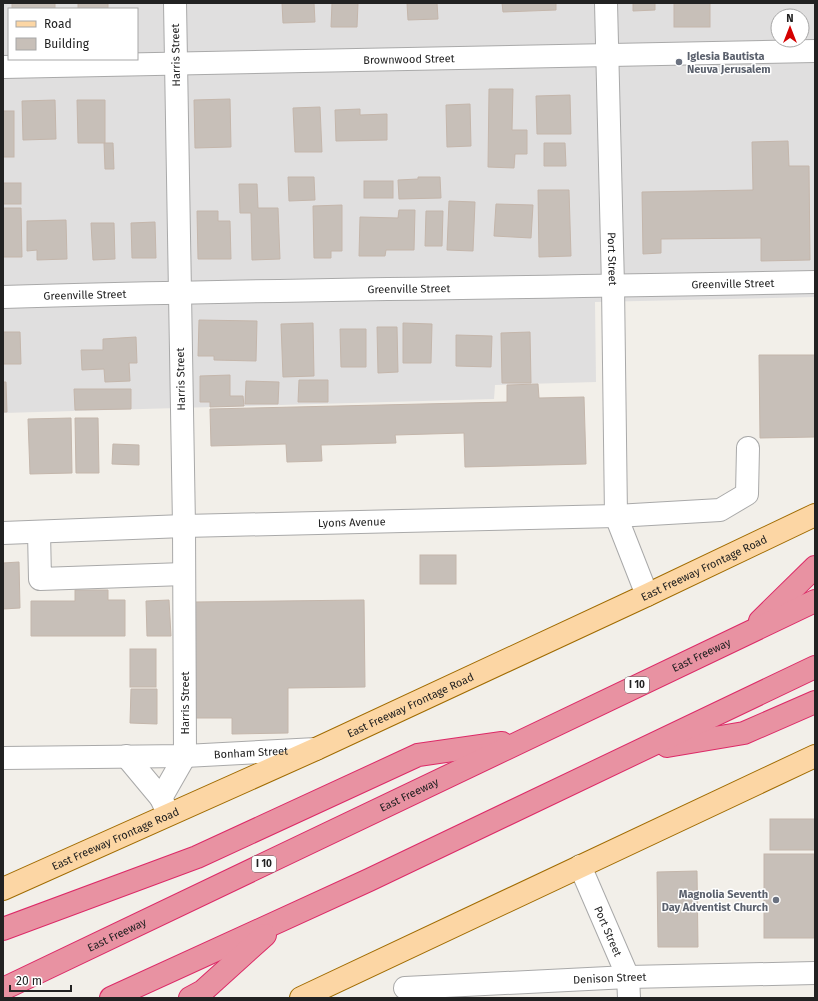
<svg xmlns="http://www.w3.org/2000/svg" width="818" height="1001" font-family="'Fira Sans',sans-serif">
<rect width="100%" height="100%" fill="#f2efe9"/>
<path fill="#e0dfdf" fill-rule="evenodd" d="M3,3H815V297L595,302L596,382L495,385L494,399L3,413ZM9,9H137V59H9ZM778,16H802V40H778Z"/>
<g fill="#c7bfb8" stroke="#c4b6ab">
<rect x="12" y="3" width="43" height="6"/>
<rect x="78" y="3" width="30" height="6"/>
<polygon points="282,3 314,3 315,22 283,23"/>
<polygon points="332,3 358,3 357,27 331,27"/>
<polygon points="407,3 437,3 438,19 408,20"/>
<polygon points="502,3 556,3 556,10 503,12"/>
<polygon points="633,3 655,3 655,10 633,11"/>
<rect x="674" y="3" width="36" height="24"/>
<polygon points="489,89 513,89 512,130 527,130 527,154 515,154 514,168 488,167"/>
<polygon points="570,95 571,134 537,134 536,96"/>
<polygon points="230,99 231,147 195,148 194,100"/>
<polygon points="55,100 56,139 23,140 22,101"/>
<polygon points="77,100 105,100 105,143 78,143"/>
<polygon points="470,104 471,146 447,147 446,105"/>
<polygon points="320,107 322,152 295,152 293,108"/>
<polygon points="360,109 360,115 387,114 387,140 336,141 335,110"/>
<rect x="3" y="111" width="11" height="46"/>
<polygon points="788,141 789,166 809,166 810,260 761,261 761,238 661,239 661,253 643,254 642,192 753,190 752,142"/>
<polygon points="104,143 113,143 114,169 105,169"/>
<polygon points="544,143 565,143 566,166 544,166"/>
<polygon points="288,177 314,177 315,200 289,201"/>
<polygon points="418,177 440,177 441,198 399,199 398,180 418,179"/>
<rect x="364" y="181" width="29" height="17"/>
<rect x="3" y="183" width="18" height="21"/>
<polygon points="239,184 257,184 258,208 278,208 280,259 252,260 251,213 240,213"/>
<polygon points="538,190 569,190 571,256 539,257"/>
<polygon points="449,201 475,202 473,251 447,250"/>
<polygon points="496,204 533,205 531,238 494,236"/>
<polygon points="342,205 342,251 331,251 331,258 314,258 313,206"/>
<polygon points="3,208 21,208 22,257 3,257"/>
<polygon points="399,210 415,210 414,250 386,250 385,256 359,256 360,217 398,218"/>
<polygon points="197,211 218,211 218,221 230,221 231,259 198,259"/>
<polygon points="426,211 443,211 442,246 425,246"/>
<polygon points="66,220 67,259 37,260 37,250 27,251 27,221"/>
<polygon points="155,222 156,258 132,258 131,223"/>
<polygon points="91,223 114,223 115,259 93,260"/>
<polygon points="199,320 257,321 256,361 214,360 214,356 198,356"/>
<polygon points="313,323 314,376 283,377 281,324"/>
<polygon points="403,323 432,324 431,363 403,363"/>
<polygon points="377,327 397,327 398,372 378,373"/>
<polygon points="340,329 366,329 366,367 341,367"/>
<polygon points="3,332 20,332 21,364 3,364"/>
<polygon points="530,332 531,383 502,383 501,333"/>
<polygon points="456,335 492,336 491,367 456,366"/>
<polygon points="136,337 137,363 129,363 130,381 105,382 104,369 82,370 81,350 103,350 103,339"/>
<polygon points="759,355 815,355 815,437 760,438"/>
<polygon points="230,375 230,396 243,396 244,406 210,407 210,402 200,402 200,376"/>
<polygon points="299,380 328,380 328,402 298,402"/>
<polygon points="246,381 279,382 278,404 245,404"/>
<polygon points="3,382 6,382 7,412 3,412"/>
<polygon points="538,384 539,398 584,397 586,464 465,467 464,433 395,435 396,443 321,445 322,461 287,462 286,444 211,446 210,409 507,402 507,385"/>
<polygon points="74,389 131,389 131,409 75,410"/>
<polygon points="71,418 72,473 30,474 28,419"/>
<polygon points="75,418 98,418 99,473 76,473"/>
<polygon points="113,444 139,445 139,465 112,464"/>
<rect x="420" y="555" width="36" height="29"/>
<polygon points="19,562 20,608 3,609 3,563"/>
<polygon points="75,590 108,590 108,600 125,600 125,636 31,636 31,601 75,601"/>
<polygon points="169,600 171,636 147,636 146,601"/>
<polygon points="364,600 365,687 288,688 288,733 232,734 232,718 196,718 195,602"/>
<rect x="130" y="649" width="26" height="38"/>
<polygon points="131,689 157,689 157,724 130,723"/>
<rect x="770" y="819" width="45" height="31"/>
<rect x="764" y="854" width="50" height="84"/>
<polygon points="697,871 698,947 658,947 657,872"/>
</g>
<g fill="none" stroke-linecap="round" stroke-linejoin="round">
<g stroke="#a9a9a9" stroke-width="24">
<g id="minor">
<path id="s1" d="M606,3L613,286L616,516L647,595"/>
<path id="s2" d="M3,67L815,51"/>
<path id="s3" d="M3,297C274,289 544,288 815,282"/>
<polyline points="39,532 40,579 184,574"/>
<path id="s4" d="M3,533L184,526L616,516L720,510L747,494L748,448"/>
<polyline points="126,756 161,798 166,809"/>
<path id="s5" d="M3,758L185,756L316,749"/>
<polyline points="161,798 185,756 184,526 175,3"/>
<path id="s6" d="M580,866L628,977L629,998"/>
<path id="s7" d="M405,988L628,977L815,973"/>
</g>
</g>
<g stroke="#a06b00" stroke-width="24">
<g id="major">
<path id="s8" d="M3,889L316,749L647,595L815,515"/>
<polyline points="301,998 815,756"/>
</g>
</g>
<g stroke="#dc2a67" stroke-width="24">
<g id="highway">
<polyline points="760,621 815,567"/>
<polyline points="667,746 744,733 815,702"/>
<polyline points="3,929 197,857 418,755 502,743"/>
<path id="s9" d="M3,989C274,860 544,729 815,601"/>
<polyline points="111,998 369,880 815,667"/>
<polyline points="190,998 203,991 265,935"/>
</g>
</g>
<use href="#minor" stroke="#fff" stroke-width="22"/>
<use href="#major" stroke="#fcd6a4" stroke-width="22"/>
<use href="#highway" stroke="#e892a2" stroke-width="22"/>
</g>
<g fill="#6b7280" stroke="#fff" stroke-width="1.5">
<circle cx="679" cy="62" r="4"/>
<circle cx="776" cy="900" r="4"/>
</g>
<g text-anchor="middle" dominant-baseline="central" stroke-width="3" stroke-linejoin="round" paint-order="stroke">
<g fill="#fff" stroke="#646464" stroke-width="1">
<rect x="625" y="677" width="24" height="16" rx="3"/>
<rect x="252" y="856" width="24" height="16" rx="3"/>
</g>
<g font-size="10" font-weight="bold" fill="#222">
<text x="637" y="685">I 10</text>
<text x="264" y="864">I 10</text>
</g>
<g font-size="11" fill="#222" stroke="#fff">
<text transform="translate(176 55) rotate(-91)">Harris Street</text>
<text stroke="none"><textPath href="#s2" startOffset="406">Brownwood Street</textPath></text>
<text stroke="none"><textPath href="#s1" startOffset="256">Port Street</textPath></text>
<text stroke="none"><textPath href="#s3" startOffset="730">Greenville Street</textPath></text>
<text stroke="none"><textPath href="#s3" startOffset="406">Greenville Street</textPath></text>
<text stroke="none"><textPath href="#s3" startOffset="82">Greenville Street</textPath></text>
<text transform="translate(181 379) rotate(-91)">Harris Street</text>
<text stroke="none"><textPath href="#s4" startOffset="349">Lyons Avenue</textPath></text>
<text stroke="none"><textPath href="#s8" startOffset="771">East Freeway Frontage Road</textPath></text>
<text stroke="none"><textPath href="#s9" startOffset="774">East Freeway</textPath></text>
<text transform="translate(185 703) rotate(-90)">Harris Street</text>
<text stroke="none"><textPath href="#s8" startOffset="447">East Freeway Frontage Road</textPath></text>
<text stroke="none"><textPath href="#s5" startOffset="248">Bonham Street</textPath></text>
<text stroke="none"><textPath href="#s9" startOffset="450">East Freeway</textPath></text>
<text stroke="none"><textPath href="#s8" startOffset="123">East Freeway Frontage Road</textPath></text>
<text stroke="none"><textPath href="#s6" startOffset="71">Port Street</textPath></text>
<text stroke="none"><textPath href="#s9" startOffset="126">East Freeway</textPath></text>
<text stroke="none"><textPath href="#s7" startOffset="205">Denison Street</textPath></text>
</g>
<g font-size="11" font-weight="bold" fill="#5b616d" stroke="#fff" text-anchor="start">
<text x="687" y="56">Iglesia Bautista<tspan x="687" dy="13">Neuva Jerusalem</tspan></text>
<text x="768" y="894" text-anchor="end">Magnolia Seventh<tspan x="768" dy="13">Day Adventist Church</tspan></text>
</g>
</g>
<rect width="818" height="1001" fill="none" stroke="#222222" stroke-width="8"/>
<rect x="8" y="8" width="130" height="52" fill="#ffffff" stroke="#a7a7a7"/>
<rect x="16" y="21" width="20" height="6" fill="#fcd6a4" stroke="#a7a7a7"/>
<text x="44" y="28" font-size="12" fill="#222222">Road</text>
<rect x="16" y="38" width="20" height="12" fill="#c7bfb8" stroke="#a7a7a7"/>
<text x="44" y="48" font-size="12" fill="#222222">Building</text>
<g transform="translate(790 28)"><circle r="19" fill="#ffffff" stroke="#a7a7a7"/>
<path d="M0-3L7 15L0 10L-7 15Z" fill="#d40000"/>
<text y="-6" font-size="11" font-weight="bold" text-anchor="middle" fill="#222222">N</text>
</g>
<path d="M10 985v6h61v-6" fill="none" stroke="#222222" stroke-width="2"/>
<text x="16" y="985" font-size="12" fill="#222222" stroke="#ffffff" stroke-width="3" paint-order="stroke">20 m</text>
</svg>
